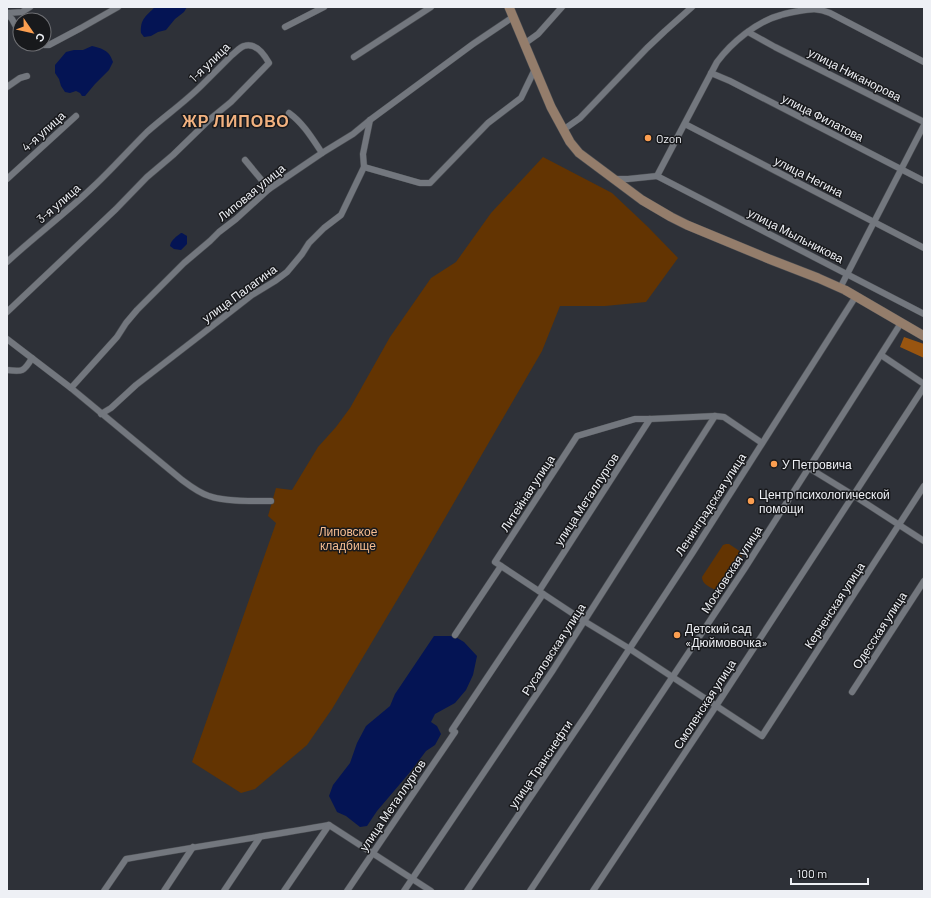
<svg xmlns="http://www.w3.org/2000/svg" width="931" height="898" font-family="Barlow,sans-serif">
<rect width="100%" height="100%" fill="#2e3138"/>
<g fill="#633402">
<polygon points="543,157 612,193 648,227 678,258 646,302 605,306 560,306 542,351 409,580 332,709 307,745 255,789 241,793 192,762 276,523 268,516 276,488 292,490 318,447 336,427 350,408 390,337 431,278 456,262 491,213"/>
<path d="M726,544H729L741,552L742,557L723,588L717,591C711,587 702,585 702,577L723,545Z"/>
</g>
<polygon fill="#995510" points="904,337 924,344 924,358 900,347"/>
<g fill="#041454">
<path d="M155,7H187L184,12L175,19L166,30L158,32L151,36L144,37L141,33C140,19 146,16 155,7Z"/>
<path d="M92,46C103,49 109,50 113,62L109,70L95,84L85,96H82L80,93L76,91L70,93L65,92L61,86L59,79L55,73V65L66,52L74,50H83Z"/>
<path d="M181,233H182L187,236V244L181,250L174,249L170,246C171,240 177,236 181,233Z"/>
<polygon points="434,636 454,636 464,642 477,656 473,675 466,690 455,703 435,714 431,722 437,726 441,734 435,745 426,751 411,771 377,811 367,826 360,827 346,816 337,812 329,796 333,785 350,763 357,743 366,726 390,706 395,694"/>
</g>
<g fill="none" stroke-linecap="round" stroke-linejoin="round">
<g stroke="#4a4d52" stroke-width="7">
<g id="street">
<polyline points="7,13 22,12 30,7"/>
<polyline points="7,14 12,19 20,34"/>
<polyline points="285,27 324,7"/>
<polyline points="748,32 775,47 924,122"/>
<polyline points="38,44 45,45 49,45 81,28 118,7"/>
<polyline points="524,44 538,34 562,7"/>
<polyline points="354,57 431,7"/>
<polyline points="711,73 730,81 924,181"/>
<polyline points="7,87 20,78 27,76"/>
<path d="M289,113C303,123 312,138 322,153"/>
<polyline points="685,124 924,248"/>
<polyline points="563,130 580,118 647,48 665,31 692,7"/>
<polyline points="245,160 269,189"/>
<polyline points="364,167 420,183 430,183 488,123 521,98 535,69"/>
<path d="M657,176L717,62C731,43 757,21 781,15C787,13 793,12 799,11C811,9 818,8 830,13L924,62"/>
<polyline points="657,176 924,314"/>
<polyline points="7,179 76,116"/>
<polyline points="614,179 628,179 657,176"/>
<path d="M7,262C35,236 66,213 94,186C112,169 129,150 147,132C165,116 185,102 202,85C212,75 222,65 232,55C236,52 240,47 244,46C256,42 264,54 269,63L231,102L209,120L173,155L147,177L116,209L7,312"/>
<polyline points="840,288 924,125"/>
<path d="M7,339L71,388L182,480C190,486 199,493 209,496C225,502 254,501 271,501"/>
<polyline points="881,355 924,384"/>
<path d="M7,370C22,372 24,372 32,358"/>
<polyline points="71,388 117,337 126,323 137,310 184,263 210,241 219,232 236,219 269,189 322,153 353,134 370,120 473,44 513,17"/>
<polyline points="101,414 111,408 136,385 202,334 252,295 275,281 287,272 302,254 309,243 324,228 341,215 364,167 363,154 370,120"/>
<polyline points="762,443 724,417 715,416 650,419 635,419 577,436 495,562 584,621 630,649 762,736 924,486"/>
<polyline points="809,468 853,495 924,541"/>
<polyline points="539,591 650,419"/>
<polyline points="455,635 501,566"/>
<polyline points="852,692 924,581"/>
<polyline points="452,730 543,594"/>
<path d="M104,891L126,859C193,847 261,837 329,825L431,891"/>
<polyline points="164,891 193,847"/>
<polyline points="224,891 260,837"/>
<polyline points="284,891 329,825"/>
<polyline points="347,891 455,732"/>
<polyline points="404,891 553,670 715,416"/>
<polyline points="467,891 588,712 693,552 856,296"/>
<polyline points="530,891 745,568 901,323"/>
<polyline points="593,891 716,706 924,387"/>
</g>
</g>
<g stroke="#4a4d52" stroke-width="10">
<polyline id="secondary" points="509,7 551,107 570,142 579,153 642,200 671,217 687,225 769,259 818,278 845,290 924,336"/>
</g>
<use href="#street" stroke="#73777e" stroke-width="6"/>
<use href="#secondary" stroke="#947d6b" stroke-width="9"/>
</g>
<g fill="#fb9e50" stroke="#18191c" stroke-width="1.5">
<circle cx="648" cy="138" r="4"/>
<circle cx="774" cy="464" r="4"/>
<circle cx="751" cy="501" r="4"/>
<circle cx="677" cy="635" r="4"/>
</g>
<g text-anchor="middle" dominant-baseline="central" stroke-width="3" stroke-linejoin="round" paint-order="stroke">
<g font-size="12" fill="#eef0f5" stroke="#18191c">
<text transform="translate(209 62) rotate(-44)">1-я улица</text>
<text transform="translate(855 74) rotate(27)">улица Никанорова</text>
<text transform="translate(823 117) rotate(27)">улица Филатова</text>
<text transform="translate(43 131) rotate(-42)">4-я улица</text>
<text transform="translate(809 176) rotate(27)">улица Негина</text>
<text transform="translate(251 192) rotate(-39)">Липовая улица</text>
<text transform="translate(58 203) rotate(-41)">3-я улица</text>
<text transform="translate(796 235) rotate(27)">улица Мыльникова</text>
<text transform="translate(239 293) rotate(-36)">улица Палагина</text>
<text transform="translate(527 493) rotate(-57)">Литейная улица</text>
<text transform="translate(586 499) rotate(-57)">улица Металлургов</text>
<text transform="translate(710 504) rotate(-57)">Ленинградская улица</text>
<text transform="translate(731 569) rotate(-57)">Московская улица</text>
<text transform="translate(834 605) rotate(-57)">Керченская улица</text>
<text transform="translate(879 630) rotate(-57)">Одесская улица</text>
<text transform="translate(553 649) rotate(-57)">Русаловская улица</text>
<text transform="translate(704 704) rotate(-57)">Смоленская улица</text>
<text transform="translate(540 764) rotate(-56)">улица Транснефти</text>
<text transform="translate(392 805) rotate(-56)">улица Металлургов</text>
</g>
<g font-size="12" fill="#eef0f5" stroke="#18191c" text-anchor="start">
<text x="656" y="138">Ozon</text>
<text x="782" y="464">У Петровича</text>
<text x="759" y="494">Центр психологической<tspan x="759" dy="14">помощи</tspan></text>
<text x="685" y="628">Детский сад<tspan x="685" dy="14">«Дюймовочка»</tspan></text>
</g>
<g font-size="12" fill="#f6bd91" stroke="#18191c">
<text x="348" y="531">Липовское<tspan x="348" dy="14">кладбище</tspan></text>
</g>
<g font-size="16" font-weight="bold" letter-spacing="1" fill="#f2b280" stroke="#18191c">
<text x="236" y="120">ЖР ЛИПОВО</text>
</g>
</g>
<rect width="931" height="898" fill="none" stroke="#eef0f5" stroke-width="16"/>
<g transform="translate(32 32) rotate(124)"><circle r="19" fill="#18191c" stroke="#6e6f73"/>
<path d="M0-3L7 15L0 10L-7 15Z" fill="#fb9e50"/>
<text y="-6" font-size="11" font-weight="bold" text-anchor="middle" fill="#eef0f5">С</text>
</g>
<path d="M791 878v6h77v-6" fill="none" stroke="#eef0f5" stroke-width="2"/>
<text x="797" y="878" font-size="12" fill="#eef0f5" stroke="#18191c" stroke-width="3" paint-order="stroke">100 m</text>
</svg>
